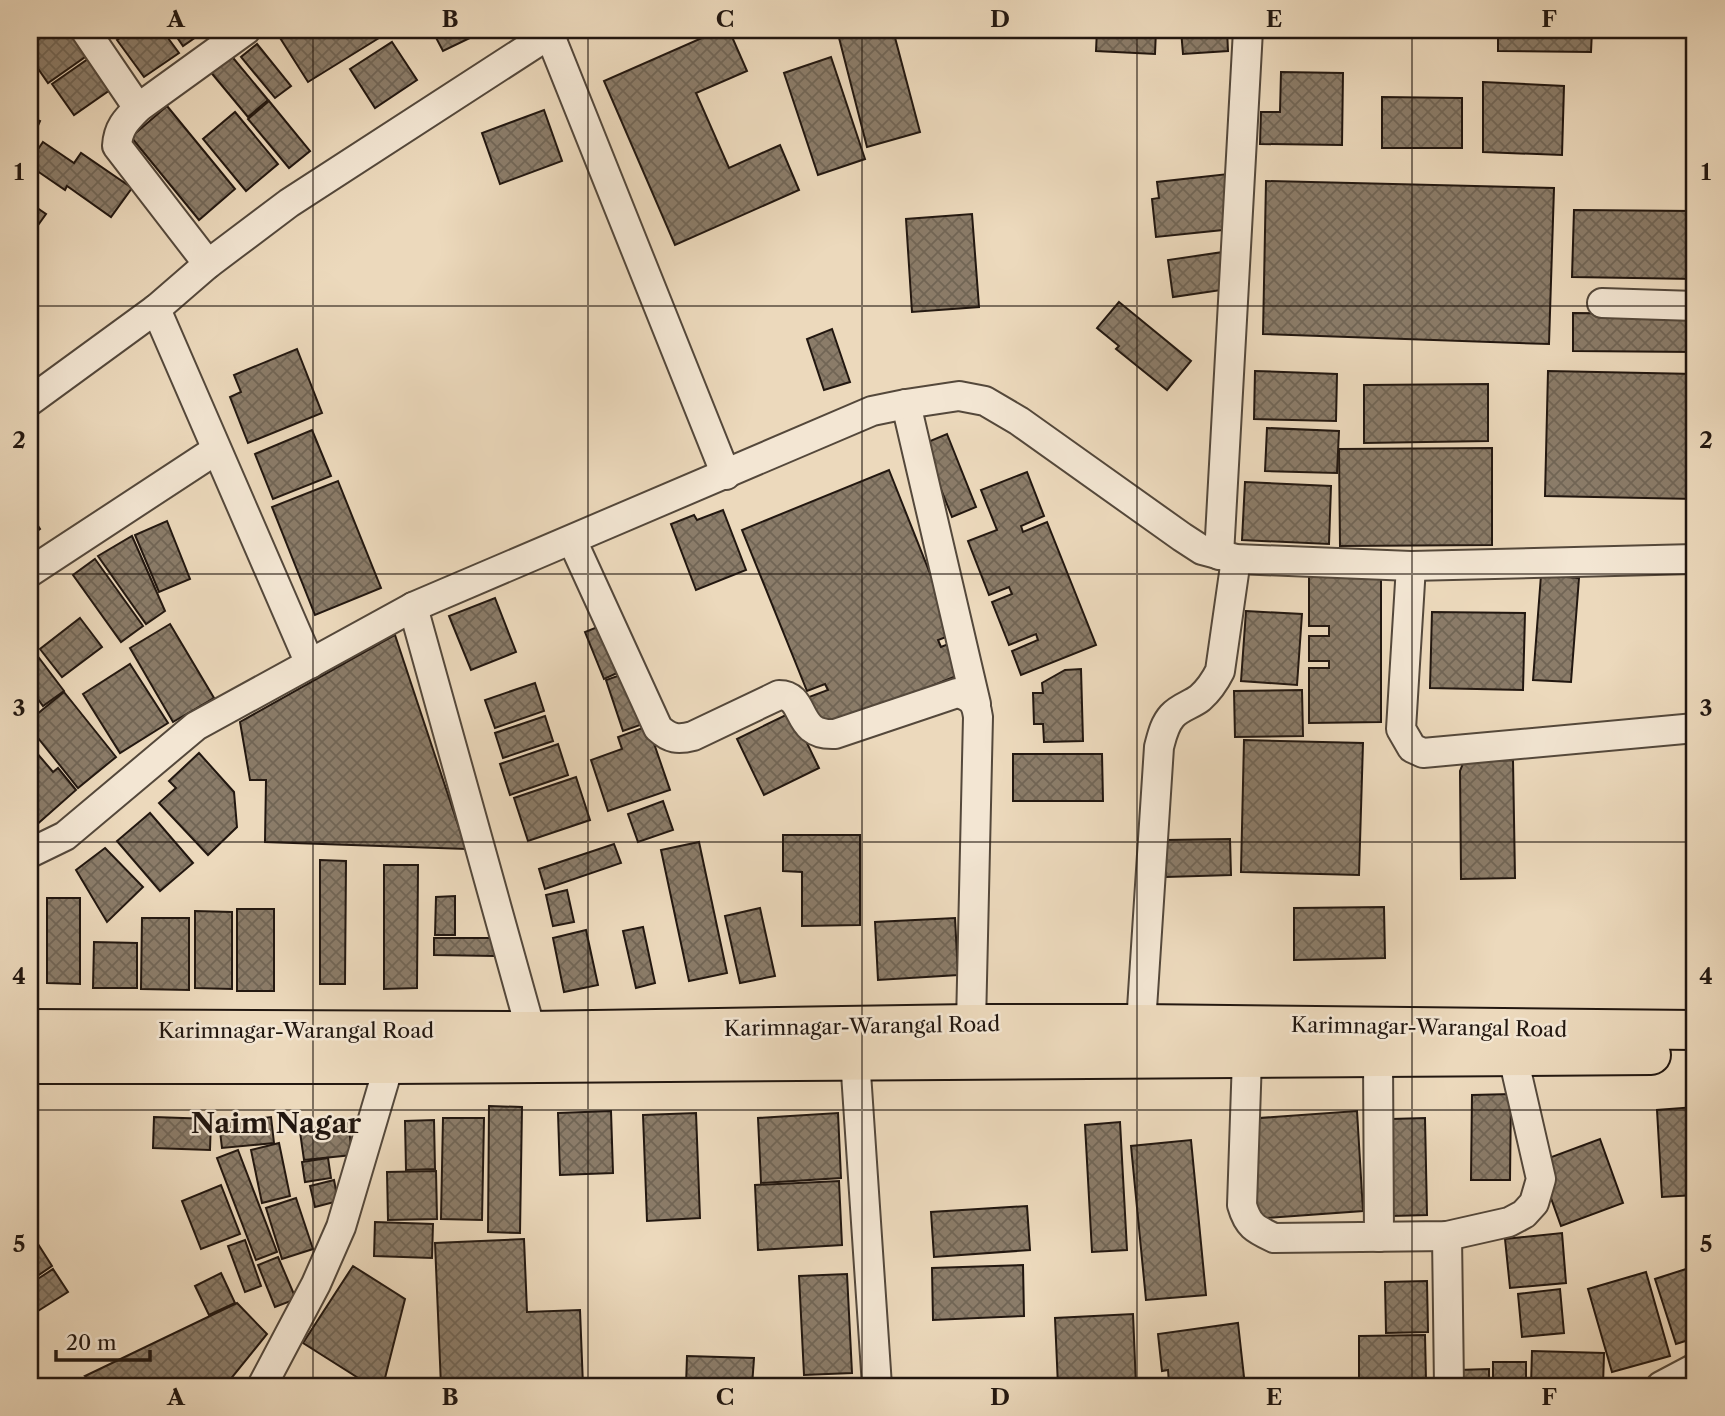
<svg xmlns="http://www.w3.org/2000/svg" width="1725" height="1416" font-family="'Libre Caslon Text',serif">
<defs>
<pattern id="building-cross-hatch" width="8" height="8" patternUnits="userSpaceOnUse" patternTransform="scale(1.75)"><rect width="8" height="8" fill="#8b7c69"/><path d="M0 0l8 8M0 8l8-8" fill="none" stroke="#716555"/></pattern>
</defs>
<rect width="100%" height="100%" fill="#ecd9bc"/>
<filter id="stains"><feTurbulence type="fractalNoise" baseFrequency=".00286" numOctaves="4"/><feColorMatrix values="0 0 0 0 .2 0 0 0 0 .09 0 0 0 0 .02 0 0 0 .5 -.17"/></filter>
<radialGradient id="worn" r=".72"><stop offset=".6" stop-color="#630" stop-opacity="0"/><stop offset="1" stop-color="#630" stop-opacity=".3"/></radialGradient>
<g fill="url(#building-cross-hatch)" stroke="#221710" stroke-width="2">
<polygon points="52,30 70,30 88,55 48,83 30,57 30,45"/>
<polygon points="131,30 162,30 179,53 144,77 117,40"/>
<polygon points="172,30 206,30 183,46"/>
<polygon points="275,30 374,30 379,38 308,82"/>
<polygon points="432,30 471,30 474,36 443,51"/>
<polygon points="720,30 729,30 747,71 696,93 729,168 780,145 799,190 675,245 604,81"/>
<polygon points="837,30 893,30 920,132 867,147"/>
<polygon points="1097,30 1156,30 1155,54 1096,51"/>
<polygon points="1181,30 1227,30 1228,51 1183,54"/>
<polygon points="1498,30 1592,30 1591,52 1498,51"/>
<polygon points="392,42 417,80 375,108 350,69"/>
<polygon points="257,44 291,86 275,98 241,57"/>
<polygon points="229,53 268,100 248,117 209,70"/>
<polygon points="831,57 865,159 818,175 784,73"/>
<polygon points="88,59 110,90 74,115 52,84"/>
<polygon points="1281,72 1343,73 1342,145 1260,144 1261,112 1280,112"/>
<polygon points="1483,82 1564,86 1562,155 1483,152"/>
<polygon points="1382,97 1462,98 1462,148 1382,148"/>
<polygon points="269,101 310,151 289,168 248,119"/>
<polygon points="167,106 235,189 199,220 131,137"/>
<polygon points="544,110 562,161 500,184 482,133"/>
<polygon points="235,112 278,164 246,191 203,139"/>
<polygon points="30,117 40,121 30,144"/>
<polygon points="43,142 74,163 81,153 132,188 111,217 67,186 65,190 30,166 30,161"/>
<polygon points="1237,173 1242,228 1156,237 1152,199 1159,198 1157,182"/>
<polygon points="1266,181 1554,188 1549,344 1263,334"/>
<polygon points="30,203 46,214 31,235 30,234"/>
<polygon points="1574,210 1695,211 1695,279 1572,277"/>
<polygon points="972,214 979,307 912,312 906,219"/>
<polygon points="1230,251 1235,288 1173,297 1168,260"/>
<polygon points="1119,302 1191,361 1167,390 1116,349 1119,346 1097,328"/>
<polygon points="1573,313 1695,314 1695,352 1573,351"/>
<polygon points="832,329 850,382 824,390 807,339"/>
<polygon points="297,349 322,413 248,443 230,397 241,392 234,375"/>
<polygon points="1255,371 1337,374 1336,421 1254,419"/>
<polygon points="1548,371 1695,374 1695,499 1545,496"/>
<polygon points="1488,384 1488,441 1364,443 1364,385"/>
<polygon points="1267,428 1339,431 1337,473 1265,471"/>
<polygon points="312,430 331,476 273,499 255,454"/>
<polygon points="947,434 976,507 952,517 923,444"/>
<polygon points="1492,448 1492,545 1340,546 1339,449"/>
<polygon points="889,470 954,634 938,640 941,647 956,641 969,671 822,730 809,697 828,690 825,684 807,691 742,530"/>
<polygon points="1027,472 1044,516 1021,526 1023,532 1047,522 1096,645 1021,675 1012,651 1038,640 1036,634 1009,645 992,602 1012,594 1009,587 989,595 968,541 997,530 981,490"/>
<polygon points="338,481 381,588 315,615 272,507"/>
<polygon points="1245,482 1331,486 1329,544 1242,540"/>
<polygon points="723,510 746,570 696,590 671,524 694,515 697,520"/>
<polygon points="30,513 40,529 30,536"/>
<polygon points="167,521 190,579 159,592 135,535"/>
<polygon points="132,536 165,611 146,624 98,556"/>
<polygon points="95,559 143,626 121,642 73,575"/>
<polygon points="1381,573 1381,722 1309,723 1309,668 1329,668 1329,661 1309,661 1309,636 1329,636 1329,626 1309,626 1309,574"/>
<polygon points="1541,575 1579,578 1571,682 1533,680"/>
<polygon points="495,598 516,652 471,670 449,616"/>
<polygon points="1246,611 1302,614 1297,685 1241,681"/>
<polygon points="1432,612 1525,613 1523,690 1430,688"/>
<polygon points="80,618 102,647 62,677 40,649"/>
<polygon points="170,624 214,698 173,722 130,648"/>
<polygon points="605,624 624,670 604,679 585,632"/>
<polygon points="395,635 466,849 265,842 266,780 250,780 240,722"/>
<polygon points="30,646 64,691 43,706 30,688"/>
<polygon points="130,664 168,723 120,753 83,694"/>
<polygon points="1081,669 1083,741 1044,742 1043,724 1034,724 1033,693 1043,693 1042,683 1065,670"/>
<polygon points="629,672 646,723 623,731 606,680"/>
<polygon points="535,683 544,711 495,728 485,700"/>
<polygon points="1302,690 1303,736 1235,737 1234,691"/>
<polygon points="64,692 116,757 78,788 30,728 30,720"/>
<polygon points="792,712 819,768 764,795 737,739"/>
<polygon points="545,716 553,741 503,758 495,733"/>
<polygon points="648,726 670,790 608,811 591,760 622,749 618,737"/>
<polygon points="1244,740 1363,743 1359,875 1241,872"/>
<polygon points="558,744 568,775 510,795 500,764"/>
<polygon points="30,745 53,772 58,768 76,790 34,827 30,822"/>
<polygon points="199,753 234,792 237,827 208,855 159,803 176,788 169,781"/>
<polygon points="1013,754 1102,754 1103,801 1013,801"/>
<polygon points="1513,760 1515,878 1461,879 1460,771 1464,761"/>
<polygon points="576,777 590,820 528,841 514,798"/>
<polygon points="663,801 673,830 638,842 628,814"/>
<polygon points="150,813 193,863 160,891 117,841"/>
<polygon points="783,835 860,835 860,925 802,926 802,872 783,871"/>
<polygon points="1230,839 1231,875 1166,877 1165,840"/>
<polygon points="699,842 727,973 689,981 661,850"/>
<polygon points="614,844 621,863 545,889 539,869"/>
<polygon points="105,848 143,887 107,922 76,870"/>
<polygon points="320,860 346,861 345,984 320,984"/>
<polygon points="384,865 418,865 417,988 384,989"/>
<rect x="30" y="866" width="7" height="114"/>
<polygon points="567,890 574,922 553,926 546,895"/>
<polygon points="455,896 455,935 435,935 436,897"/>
<polygon points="47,898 80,898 80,984 47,983"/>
<polygon points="1384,907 1385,958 1294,960 1294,908"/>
<polygon points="760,908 775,976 740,983 725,916"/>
<rect x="237" y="909" width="37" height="82"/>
<polygon points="195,911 232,912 232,989 195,988"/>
<polygon points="142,918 189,918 189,990 141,989"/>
<polygon points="955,918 958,975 878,980 875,922"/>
<polygon points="643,927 655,983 636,988 623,931"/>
<polygon points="586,930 598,985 564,992 553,938"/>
<polygon points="434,938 496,938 495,956 434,955"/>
<polygon points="94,942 137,943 137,988 93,988"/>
<polygon points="1511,1094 1510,1180 1471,1180 1472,1095"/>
<polygon points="489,1106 522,1107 520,1233 488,1232"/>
<polygon points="1695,1107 1695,1195 1662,1197 1657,1110"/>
<polygon points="611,1111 613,1173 560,1175 558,1113"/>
<polygon points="1357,1111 1363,1211 1252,1219 1246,1119"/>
<polygon points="696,1113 700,1218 647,1221 643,1115"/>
<polygon points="838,1113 841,1178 761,1183 758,1118"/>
<polygon points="154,1117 211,1119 210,1150 153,1148"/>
<polygon points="271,1117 274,1143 222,1148 219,1123"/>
<polygon points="443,1118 484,1118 482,1220 441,1219"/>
<polygon points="1425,1118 1427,1215 1392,1216 1391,1119"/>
<polygon points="348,1120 352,1155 304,1160 299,1125"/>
<polygon points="434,1120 435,1169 406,1170 405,1121"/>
<polygon points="1120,1122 1127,1250 1092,1252 1085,1125"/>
<polygon points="1600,1139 1623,1203 1561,1226 1538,1162"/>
<polygon points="1191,1140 1206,1295 1146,1300 1131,1146"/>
<polygon points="279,1143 290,1196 262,1203 251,1150"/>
<polygon points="238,1150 277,1252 256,1260 217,1158"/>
<polygon points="328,1158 331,1178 305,1182 302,1162"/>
<polygon points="436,1171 437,1219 388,1220 387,1172"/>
<polygon points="334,1180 338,1201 315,1207 310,1186"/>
<polygon points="839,1181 842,1245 758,1250 755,1185"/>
<polygon points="221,1185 240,1234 201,1249 182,1201"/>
<polygon points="296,1198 313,1249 282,1259 266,1208"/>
<polygon points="1027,1206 1030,1250 934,1257 931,1212"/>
<polygon points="375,1222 433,1224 432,1258 374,1256"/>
<polygon points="1562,1233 1566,1283 1510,1288 1505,1239"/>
<polygon points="524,1239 527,1312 580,1310 583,1386 441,1386 435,1243"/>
<polygon points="245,1240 261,1286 245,1292 228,1246"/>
<polygon points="38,1244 52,1266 30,1281 30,1250"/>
<polygon points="278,1257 296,1299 275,1307 258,1265"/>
<polygon points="1023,1265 1024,1316 933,1320 932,1268"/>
<polygon points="353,1266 405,1299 383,1386 371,1386 303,1343"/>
<polygon points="1689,1268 1695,1289 1695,1338 1676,1344 1655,1279"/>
<polygon points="53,1269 68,1292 30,1316 30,1284"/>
<polygon points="1646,1272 1670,1356 1612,1372 1588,1289"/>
<polygon points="221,1273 235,1303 209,1315 195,1286"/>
<polygon points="847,1274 852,1373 804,1375 799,1276"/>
<polygon points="1427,1281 1428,1332 1386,1333 1385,1282"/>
<polygon points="1560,1289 1564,1333 1522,1337 1518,1294"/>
<polygon points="237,1303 267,1334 225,1386 98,1386 85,1376"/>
<polygon points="1133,1314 1136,1386 1058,1386 1055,1318"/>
<polygon points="1238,1323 1245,1386 1175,1386 1175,1383 1169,1383 1168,1370 1162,1371 1158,1334"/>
<polygon points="1425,1335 1426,1380 1359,1382 1359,1336"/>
<polygon points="1532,1351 1604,1353 1603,1386 1531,1386"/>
<polygon points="687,1356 754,1358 752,1386 686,1386"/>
<rect x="1493" y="1362" width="33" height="24"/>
<polygon points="1489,1369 1489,1386 1458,1386 1458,1370"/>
<rect x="1357" y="1383" width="73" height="3"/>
</g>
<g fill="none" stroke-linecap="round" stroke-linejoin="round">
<g stroke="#54483b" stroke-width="32">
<g id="street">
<polyline points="85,30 138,108"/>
<polyline points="549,33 726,475"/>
<path d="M208,264L117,146C118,128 126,120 138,108L246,30"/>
<polyline points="1602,303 1695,306"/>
<polyline points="156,309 310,664"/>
<polyline points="30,401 156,309 208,264 289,203 556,30"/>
<polyline points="906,404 976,704"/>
<path d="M572,540L658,728C670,739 678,740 693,736L779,695C808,695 793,736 835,734L957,693C972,697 976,702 978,717L971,1024"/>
<polyline points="1219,555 1248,30"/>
<polyline points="1411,566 1401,729 1412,748 1423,753 1695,728"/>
<polyline points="30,572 216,450"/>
<polyline points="413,607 531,1031"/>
<polyline points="30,853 65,836 196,726 413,607 872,411 906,404 959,396 985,401 1019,421 1182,537 1202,550 1236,559 1411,566 1695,559"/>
<path d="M1141,1024L1159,747C1162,736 1164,725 1172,716C1180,707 1191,705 1200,698C1209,690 1215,681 1220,671L1236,559"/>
<polyline points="854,1043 877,1386"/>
<path d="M1247,1058L1242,1205C1248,1226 1255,1229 1274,1238L1447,1236L1509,1222L1524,1214L1534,1203L1541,1179L1513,1057"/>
<polyline points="1378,1058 1379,1237"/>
<polyline points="1447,1236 1449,1386"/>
<polyline points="262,1386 316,1284 341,1227 394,1048"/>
<polyline points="1661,1386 1695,1368"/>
</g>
</g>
<g stroke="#221710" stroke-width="42">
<g id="highway">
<polyline points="30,1029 531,1031 971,1024 1141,1024 1695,1030"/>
<polyline points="30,1064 389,1064 1651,1055"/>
</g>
</g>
<use href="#street" stroke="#f3e6d3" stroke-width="28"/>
<use href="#highway" stroke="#ecd9bc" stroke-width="38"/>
</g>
<path fill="none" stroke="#221710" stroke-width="2" stroke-opacity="0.55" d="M313,30V1386M588,30V1386M862,30V1386M1137,30V1386M1412,30V1386M30,306H1695M30,574H1695M30,842H1695M30,1110H1695"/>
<g text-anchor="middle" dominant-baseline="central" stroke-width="5" stroke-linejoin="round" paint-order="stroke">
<g font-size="21" fill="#221710" stroke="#f3e6d3">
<text transform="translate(862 1026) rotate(-1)">Karimnagar-Warangal Road</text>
<text transform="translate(1429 1027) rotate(1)">Karimnagar-Warangal Road</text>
<text x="296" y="1030">Karimnagar-Warangal Road</text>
</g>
<g font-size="28" font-weight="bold" fill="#221710" stroke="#f3e6d3">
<text x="276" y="1123">Naim Nagar</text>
</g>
</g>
<rect width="1725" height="1416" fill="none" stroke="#ecd9bc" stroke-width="77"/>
<path d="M56 1350v10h94v-10" fill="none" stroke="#221710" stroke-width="3.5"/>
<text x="66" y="1350" font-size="21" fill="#221710" stroke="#f3e6d3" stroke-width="5" paint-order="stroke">20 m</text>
<rect x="38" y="38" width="1648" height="1340" fill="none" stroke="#221710" stroke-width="2.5"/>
<g font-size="23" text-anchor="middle" font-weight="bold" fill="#221710">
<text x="176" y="27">A</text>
<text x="450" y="27">B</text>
<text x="725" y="27">C</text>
<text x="1000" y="27">D</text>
<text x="1274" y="27">E</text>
<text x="1549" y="27">F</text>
<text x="19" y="180">1</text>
<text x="1706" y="180">1</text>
<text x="19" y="448">2</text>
<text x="1706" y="448">2</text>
<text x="19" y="716">3</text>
<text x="1706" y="716">3</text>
<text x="19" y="984">4</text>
<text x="1706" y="984">4</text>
<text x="19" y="1252">5</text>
<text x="1706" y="1252">5</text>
<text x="176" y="1405">A</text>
<text x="450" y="1405">B</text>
<text x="725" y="1405">C</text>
<text x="1000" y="1405">D</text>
<text x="1274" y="1405">E</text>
<text x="1549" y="1405">F</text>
</g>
<rect width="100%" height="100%" filter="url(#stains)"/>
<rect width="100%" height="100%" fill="url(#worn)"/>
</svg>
